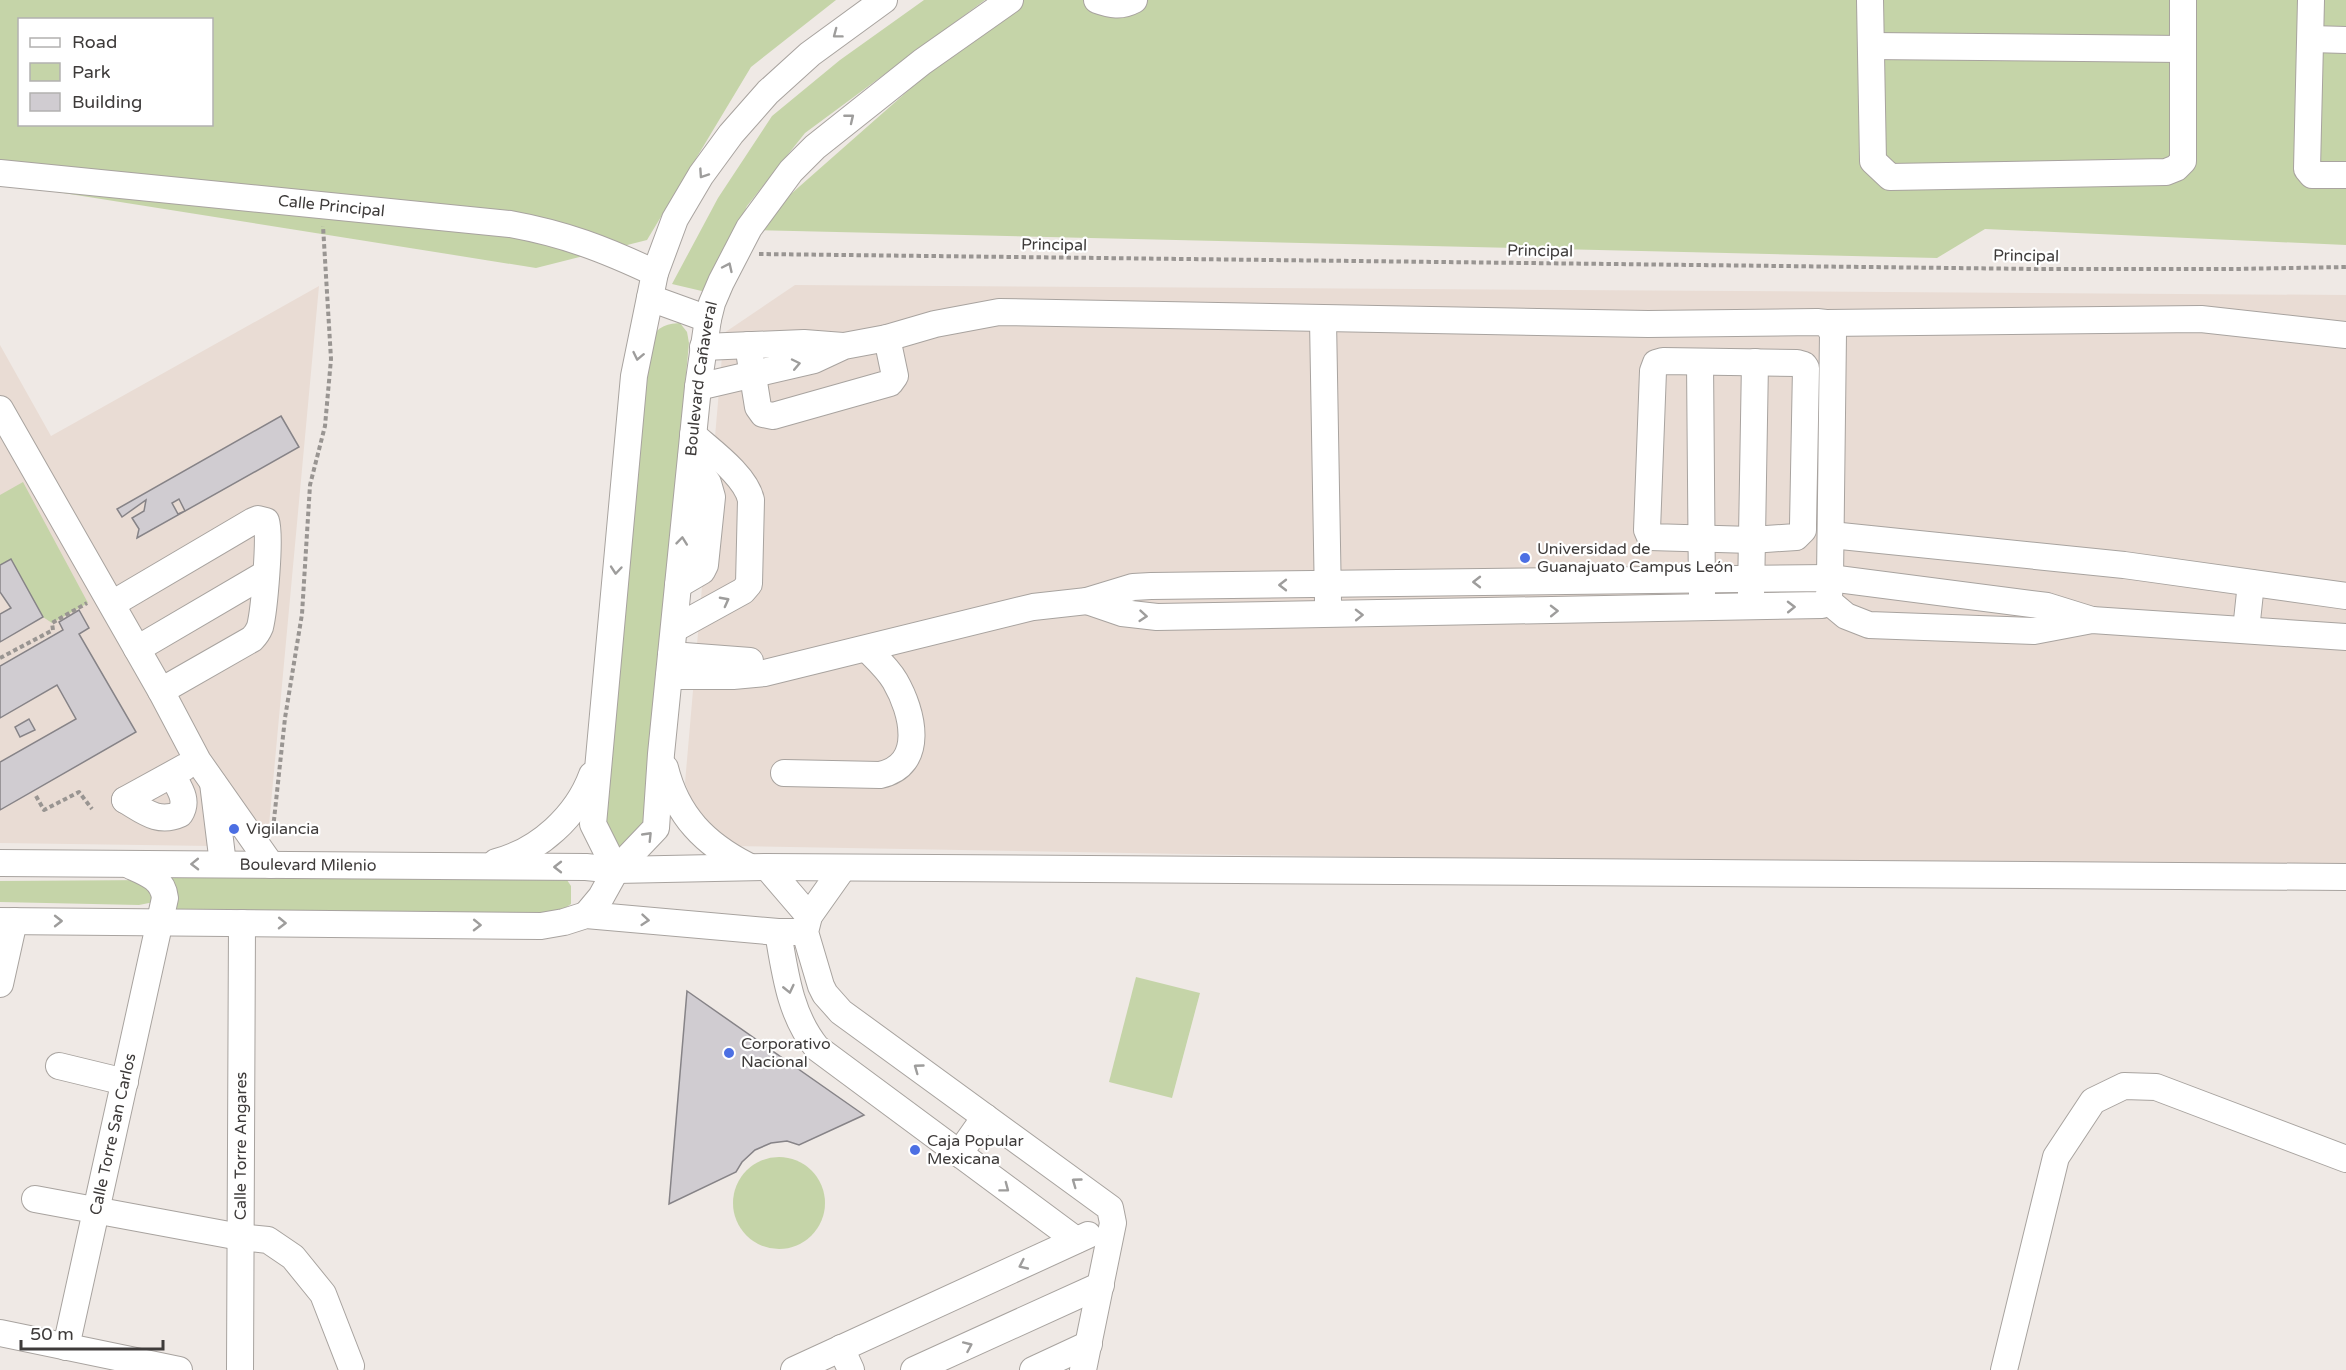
<svg xmlns="http://www.w3.org/2000/svg" width="2346" height="1370" font-family="'Varela Round',sans-serif">
<rect width="100%" height="100%" fill="#efe9e5"/>
<g fill="#e9dcd4">
<polygon points="795,285 2346,295 2346,874 729,846 698,815 685,783 724,333"/>
<polygon points="319,286 268,836 259,826 231,835 212,846 0,843 0,345 51,436"/>
</g>
<g fill="#c5d4a8" fill-rule="evenodd">
<path d="M0,0H836L751,67L647,240L536,268L0,183ZM20,20H212V124H20Z"/>
<polygon points="924,0 985,0 805,133 747,206 706,292 672,284 718,198 772,116 840,60"/>
<polygon points="1011,0 2346,0 2346,245 1985,229 1937,258 750,230"/>
<path d="M680,323L687,332L689,343L642,835L632,848L615,849L603,830L650,341C657,327 665,324 680,323Z"/>
<polygon points="23,482 88,603 52,623 43,617 11,560 0,565 0,495"/>
<polygon points="160,874 565,877 571,886 571,904 559,912 161,913"/>
<polygon points="153,880 154,902 139,905 0,902 0,881"/>
<polygon points="1136,977 1200,993 1172,1098 1109,1082"/>
<circle cx="779" cy="1203" r="46"/>
</g>
<g fill="#d0ccd1" stroke="#868387" stroke-width="1.5" fill-rule="evenodd">
<path d="M281,416L299,447L137,538L139,529L132,518L144,511L146,500L122,517L117,509ZM179,499L185,511L178,514L172,503Z"/>
<polygon points="11,559 43,617 0,642 0,614 11,608 0,592 0,565"/>
<polygon points="79,610 89,628 79,634 136,732 0,810 0,762 76,719 57,685 0,718 0,666 63,630 59,622"/>
<polygon points="29,719 35,730 20,737 15,727"/>
<polygon points="687,991 864,1115 799,1145 787,1141 771,1143 755,1150 742,1162 736,1172 669,1204"/>
</g>
<g fill="none" stroke-linecap="round" stroke-linejoin="round">
<g stroke="#a8a39f" stroke-width="28">
<g id="minor">
<path d="M1097,0C1111,5 1121,7 1134,0"/>
<polyline points="1870,0 1873,161 1890,177 2166,172 2176,168 2183,161 2183,0"/>
<polyline points="2311,0 2307,169 2312,175 2346,175"/>
<polyline points="2311,39 2346,40"/>
<polyline points="1871,46 2182,49"/>
<path id="s1" d="M0,173L510,224C565,234 604,249 655,273"/>
<polyline points="650,298 708,319"/>
<polyline points="1323,320 1328,601"/>
<polyline points="1826,323 2201,319 2346,335"/>
<polyline points="748,345 758,407 763,414 773,416 890,383 895,376 887,338"/>
<polyline points="703,347 804,343 843,346"/>
<polygon points="1663,361 1797,363 1804,365 1806,368 1803,525 1803,530 1796,537 1752,540 1650,537 1647,530 1653,371 1656,363"/>
<polyline points="1700,362 1702,596"/>
<polyline points="698,387 814,360 844,346 887,338 935,324 999,312 1648,324 1817,322 1826,323 1833,333 1830,578 1829,597 1822,605 1157,617 1122,613 1087,601"/>
<polyline points="0,409 161,691 198,761 271,865"/>
<polyline points="1831,535 2124,565 2346,596"/>
<polyline points="678,585 702,571 705,565 712,497 708,483 691,458"/>
<polyline points="1751,595 1755,362"/>
<polyline points="1828,601 1846,616 1869,625 2034,631 2092,620 2346,637"/>
<path d="M112,604L253,521L258,519L266,521C271,536 264,611 260,627C258,632 256,635 252,639L161,691"/>
<path d="M674,629L743,591L749,584L751,500C746,476 711,451 693,435"/>
<polyline points="2246,630 2251,583"/>
<polyline points="137,649 265,574"/>
<polyline points="671,655 750,661"/>
<polyline points="669,676 733,676 765,673 1033,607 1087,601 1133,587 1151,586 1830,578 2047,606 2092,620"/>
<path d="M665,768C677,816 705,844 748,866"/>
<path d="M784,773L880,775C926,765 913,712 895,681C888,669 877,659 867,649"/>
<polyline points="213,783 223,864"/>
<path d="M125,800C144,811 158,824 180,814C189,800 179,788 172,775"/>
<polyline points="125,800 185,767"/>
<path d="M496,862C539,851 577,816 592,775"/>
<path id="s2" d="M0,863L586,867L616,870L767,867L2346,877"/>
<polyline points="767,867 809,916"/>
<polyline points="843,868 809,916 805,932 821,986 825,994 841,1012 1110,1208 1113,1223 1083,1370"/>
<polyline points="616,870 593,824 634,376 655,273 675,219 701,175 731,134 768,92 810,54 884,0"/>
<path id="s3" d="M586,915L601,897L616,870L656,828L661,754L698,387L708,319L712,303L721,282L749,228L791,171L815,147L922,62L1010,0"/>
<polyline points="0,921 541,926 564,922 586,915 778,932 805,932"/>
<path d="M778,932C785,973 790,1015 817,1048L1076,1240"/>
<polyline points="0,984 14,921"/>
<polyline points="59,1066 125,1082"/>
<polyline points="959,1154 985,1117"/>
<polyline points="35,1199 240,1237 268,1240 293,1257 323,1294 351,1366"/>
<polyline points="0,1333 179,1370"/>
<path id="s4" d="M66,1347L165,898C163,879 147,873 131,866"/>
<polyline points="841,1348 851,1370"/>
<path id="s5" d="M240,1370L242,923"/>
<polyline points="794,1370 1088,1235"/>
<polyline points="914,1370 1101,1285"/>
<polyline points="1033,1370 1089,1344"/>
<polyline points="2004,1370 2056,1157 2093,1101 2124,1086 2156,1087 2346,1159"/>
</g>
</g>
<g stroke="#999592" stroke-width="4" stroke-dasharray="4.5 3" stroke-linecap="butt">
<polyline points="759,254 2037,269 2235,269 2346,267"/>
<polyline points="0,658 53,630 52,623 87,603"/>
<polyline points="36,796 44,810 79,792 92,809"/>
<polyline points="273,829 285,718 302,614 310,485 325,426 331,359 323,226"/>
</g>
<use href="#minor" stroke="#fff" stroke-width="26"/>
</g>
<defs><path id="oneway-chevron" d="M-2-3.5L2.5 0L-2 3.5" fill="none" stroke-width="1.6" stroke-linecap="round" stroke-linejoin="round" transform="scale(1.5)"/></defs>
<g stroke="#9e9d9c">
<use href="#oneway-chevron" transform="translate(837 34) rotate(143)"/>
<use href="#oneway-chevron" transform="translate(850 118) rotate(-39)"/>
<use href="#oneway-chevron" transform="translate(703 174) rotate(124)"/>
<use href="#oneway-chevron" transform="translate(728 267) rotate(-65)"/>
<use href="#oneway-chevron" transform="translate(638 356) rotate(102)"/>
<use href="#oneway-chevron" transform="translate(796 364) rotate(-12)"/>
<use href="#oneway-chevron" transform="translate(682 541) rotate(-84)"/>
<use href="#oneway-chevron" transform="translate(616 570) rotate(95)"/>
<use href="#oneway-chevron" transform="translate(1477 582) rotate(180)"/>
<use href="#oneway-chevron" transform="translate(1283 585) rotate(180)"/>
<use href="#oneway-chevron" transform="translate(725 601) rotate(-28)"/>
<use href="#oneway-chevron" transform="translate(1791 607) rotate(-1)"/>
<use href="#oneway-chevron" transform="translate(1554 611) rotate(-1)"/>
<use href="#oneway-chevron" transform="translate(1359 615) rotate(-1)"/>
<use href="#oneway-chevron" transform="translate(1143 616) rotate(5)"/>
<use href="#oneway-chevron" transform="translate(648 836) rotate(-46)"/>
<use href="#oneway-chevron" transform="translate(195 864) rotate(179)"/>
<use href="#oneway-chevron" transform="translate(558 867) rotate(-180)"/>
<use href="#oneway-chevron" transform="translate(645 920) rotate(5)"/>
<use href="#oneway-chevron" transform="translate(58 921)"/>
<use href="#oneway-chevron" transform="translate(282 923) rotate(1)"/>
<use href="#oneway-chevron" transform="translate(477 925) rotate(1)"/>
<use href="#oneway-chevron" transform="translate(789 989) rotate(77)"/>
<use href="#oneway-chevron" transform="translate(918 1068) rotate(-144)"/>
<use href="#oneway-chevron" transform="translate(1076 1182) rotate(-144)"/>
<use href="#oneway-chevron" transform="translate(1005 1188) rotate(37)"/>
<use href="#oneway-chevron" transform="translate(1023 1265) rotate(155)"/>
<use href="#oneway-chevron" transform="translate(968 1346) rotate(-24)"/>
</g>
<g fill="#4c6fe3" stroke="#fff" stroke-width="2">
<circle cx="1525" cy="558" r="6"/>
<circle cx="234" cy="829" r="6"/>
<circle cx="729" cy="1053" r="6"/>
<circle cx="915" cy="1150" r="6"/>
</g>
<g text-anchor="middle" dominant-baseline="central" stroke-width="4.5" stroke-linejoin="round" paint-order="stroke">
<g font-size="16" fill="#3e3b3a" stroke="#fff">
<text stroke="none"><textPath href="#s1" startOffset="333">Calle Principal</textPath></text>
<text transform="translate(1054 245) rotate(1)">Principal</text>
<text transform="translate(1540 251) rotate(1)">Principal</text>
<text transform="translate(2026 256) rotate(1)">Principal</text>
<text stroke="none"><textPath href="#s3" startOffset="564">Boulevard Cañaveral</textPath></text>
<text stroke="none"><textPath href="#s2" startOffset="308">Boulevard Milenio</textPath></text>
<text stroke="none"><textPath href="#s4" startOffset="218">Calle Torre San Carlos</textPath></text>
<text stroke="none"><textPath href="#s5" startOffset="224">Calle Torre Angares</textPath></text>
</g>
<g font-size="16" fill="#3e3b3a" stroke="#fff" text-anchor="start">
<text x="1537" y="549">Universidad de<tspan x="1537" dy="18">Guanajuato Campus León</tspan></text>
<text x="246" y="829">Vigilancia</text>
<text x="741" y="1044">Corporativo<tspan x="741" dy="18">Nacional</tspan></text>
<text x="927" y="1141">Caja Popular<tspan x="927" dy="18">Mexicana</tspan></text>
</g>
</g>
<rect x="18" y="18" width="195" height="108" fill="#ffffff" stroke="#b2b1b0" stroke-width="1.5"/>
<rect x="30" y="38" width="30" height="9" fill="#ffffff" stroke="#b2b1b0" stroke-width="1.5"/>
<text x="72" y="48" font-size="18" fill="#3e3b3a">Road</text>
<rect x="30" y="63" width="30" height="18" fill="#c5d4a8" stroke="#b2b1b0" stroke-width="1.5"/>
<text x="72" y="78" font-size="18" fill="#3e3b3a">Park</text>
<rect x="30" y="93" width="30" height="18" fill="#d0ccd1" stroke="#b2b1b0" stroke-width="1.5"/>
<text x="72" y="108" font-size="18" fill="#3e3b3a">Building</text>
<path d="M21 1340v9h142v-9" fill="none" stroke="#3e3b3a" stroke-width="3"/>
<text x="30" y="1340" font-size="18" fill="#3e3b3a" stroke="#ffffff" stroke-width="4.5" paint-order="stroke">50 m</text>
</svg>
